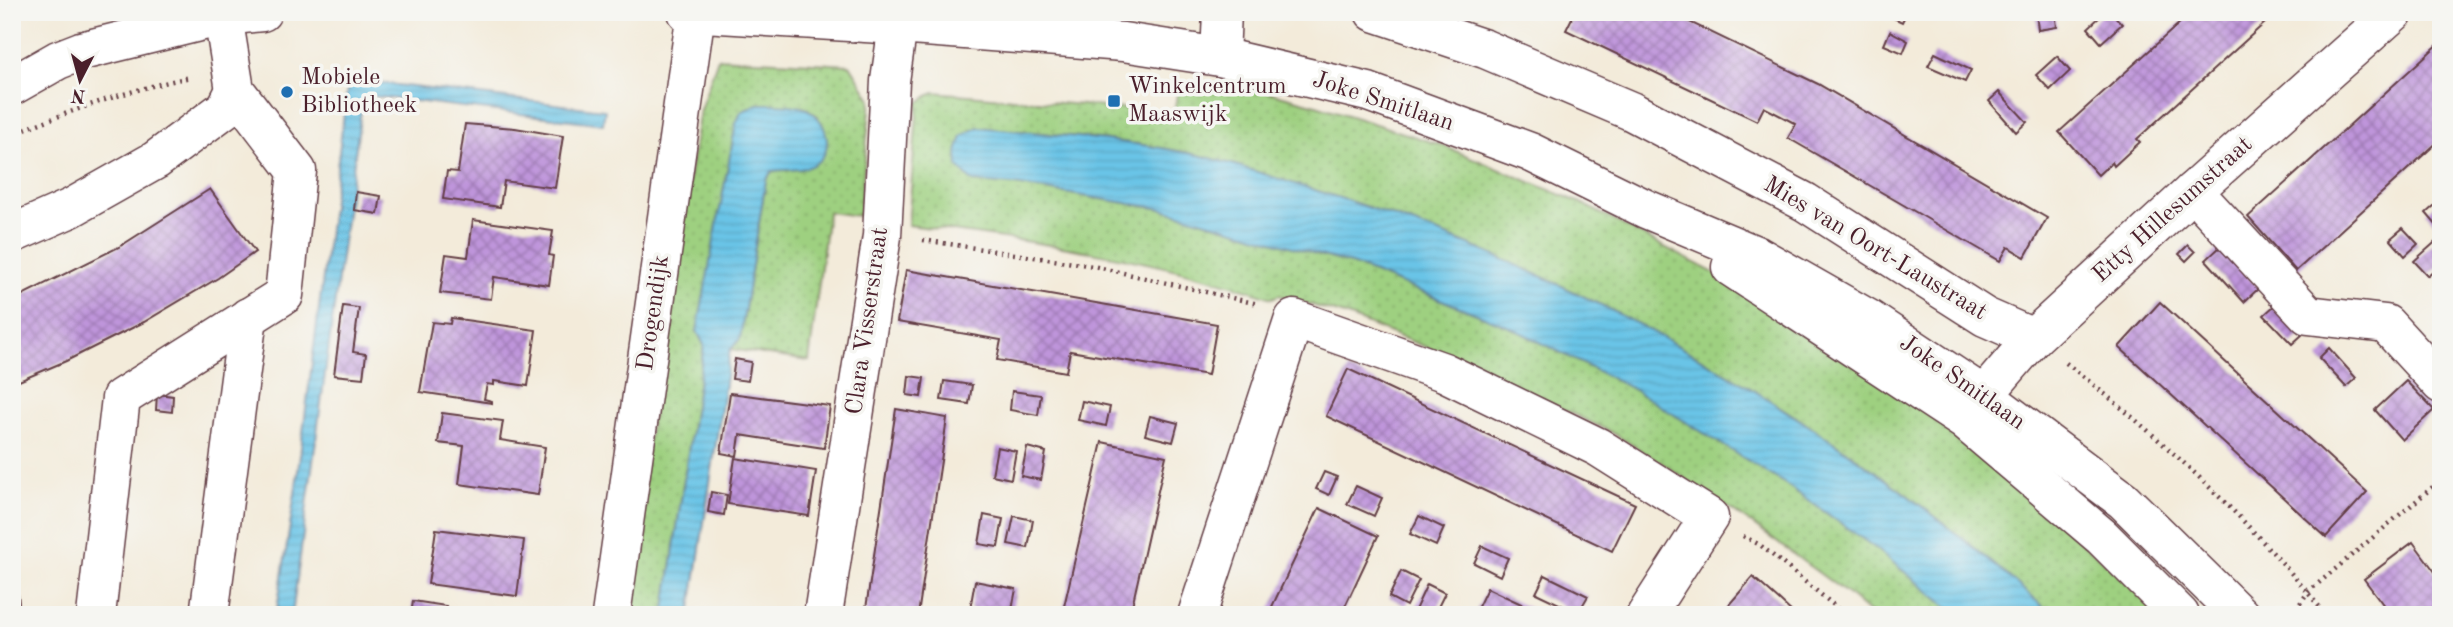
<svg xmlns="http://www.w3.org/2000/svg" width="2453" height="627" font-family="'Old Standard TT',serif">
<defs>
<pattern id="grass-dots" width="8" height="8" patternUnits="userSpaceOnUse" patternTransform="scale(1.75)"><rect width="8" height="8" fill="#9ed080"/><path d="M2 2h.1M6 6h.1" fill="none" stroke="#8ab26f" stroke-width="1.8" stroke-linecap="round"/></pattern>
<pattern id="water-rules" width="6" height="5" patternUnits="userSpaceOnUse" patternTransform="scale(1.75)"><rect width="6" height="5" fill="#69c4e7"/><path d="M0 2.5h6" fill="none" stroke="#5da8c6"/></pattern>
<pattern id="building-cross-hatch" width="8" height="8" patternUnits="userSpaceOnUse" patternTransform="scale(1.75)"><rect width="8" height="8" fill="#bf95db"/><path d="M0 0l8 8M0 8l8-8" fill="none" stroke="#9d79b2"/></pattern>
</defs>
<rect width="100%" height="100%" fill="#f6f6f2"/>
<filter id="ink" filterUnits="userSpaceOnUse"><feTurbulence type="fractalNoise" baseFrequency=".0143" numOctaves="2"/><feDisplacementMap in="SourceGraphic" scale="14" xChannelSelector="R" yChannelSelector="G"/><feConvolveMatrix kernelMatrix="1 2 1 2 8 2 1 2 1" color-interpolation-filters="sRGB"/></filter>
<filter id="wash" filterUnits="userSpaceOnUse"><feTurbulence type="fractalNoise" baseFrequency=".00686" numOctaves="4" result="noise"/><feDisplacementMap in="SourceGraphic" scale="28" xChannelSelector="R" yChannelSelector="G"/><feGaussianBlur stdDeviation="1.57" result="paint"/><feColorMatrix in="noise" values="0 0 0 0 0 0 0 0 0 0 0 0 0 0 0 0 0 1.4 0 .05"/><feComposite in="paint" operator="in"/></filter>
<g filter="url(#wash)">
<rect width="100%" height="100%" fill="#f3ebda"/>
<g fill="url(#grass-dots)" stroke="#747856" stroke-width="2">
<polygon points="718,58 850,65 871,99 859,216 828,212 809,361 730,349 740,339 766,180 772,171 785,169 818,116 803,107 757,104 697,331 704,345 664,615 621,615 700,110"/>
<path d="M1224,83L1246,86L1313,104L1441,145L1581,203L1754,294L1909,396L2167,615H2052C1836,419 1578,268 1298,185C1262,174 1225,160 1188,153C1118,139 1048,134 978,127L973,182L1015,185L1163,209L1354,265L1512,328L1633,389L1787,485L1878,550L1957,615H1872L1849,595L1752,524L1662,463L1609,431L1466,363L1345,315L1279,295L1272,298C1155,257 1030,241 908,225L918,103L934,92L1174,113L1178,89Z"/>
</g>
<g fill="url(#water-rules)" stroke="#5a7289" stroke-width="2">
<polygon points="355,80 605,110 603,124 373,96 362,103 292,615 276,615 296,487 347,90"/>
<path d="M757,104C771,104 787,103 801,107C824,112 838,149 816,163C803,172 787,169 772,171L766,180L740,339L730,350L690,615H664L704,345L697,331L736,123L741,112Z"/>
<path d="M978,127C1048,134 1118,139 1188,153C1225,160 1262,174 1298,185C1578,268 1836,419 2052,615H1957L1878,550L1787,485L1633,389L1512,328L1354,265L1163,209L1015,185L973,182L958,167L957,152L962,136Z"/>
</g>
<g id="blocks">
<g fill="url(#building-cross-hatch)">
<polygon points="1564,12 1669,12 1818,84 2047,218 2025,257 2008,247 2000,261 1788,138 1796,124 1764,107 1757,121 1566,30 1573,16"/>
<polygon points="1881,12 1907,12 1902,22"/>
<polygon points="2036,12 2055,12 2057,27 2038,30"/>
<polygon points="2105,12 2111,12 2122,24 2101,43 2088,28"/>
<polygon points="2192,12 2277,12 2137,139 2140,142 2114,166 2112,162 2098,175 2059,132"/>
<polygon points="1890,31 1908,41 1903,53 1884,45"/>
<polygon points="2441,42 2441,139 2296,271 2248,217"/>
<polygon points="1935,53 1971,70 1965,82 1928,66"/>
<polygon points="2057,56 2070,71 2050,90 2036,75"/>
<polygon points="1999,92 2027,122 2016,132 1989,101"/>
<polygon points="465,124 515,128 563,136 555,188 504,181 500,207 443,199 447,171 458,172"/>
<polygon points="210,189 255,252 218,278 144,322 66,361 12,384 12,300 119,247"/>
<polygon points="356,192 381,196 378,214 354,210"/>
<polygon points="2435,205 2441,205 2441,224 2438,227 2426,213"/>
<polygon points="473,220 553,231 549,255 553,256 549,285 494,277 491,299 440,293 446,254 468,257"/>
<polygon points="2403,228 2418,244 2405,256 2390,239"/>
<polygon points="2441,237 2441,265 2428,276 2414,261"/>
<polygon points="2188,245 2195,252 2186,261 2179,254"/>
<polygon points="2221,246 2259,288 2244,302 2206,260"/>
<polygon points="906,270 1217,324 1208,375 1070,351 1066,372 997,360 1001,340 897,322"/>
<polygon points="2160,302 2367,492 2326,537 2119,347"/>
<polygon points="2275,305 2302,335 2292,344 2264,315"/>
<polygon points="343,306 359,308 353,352 366,354 363,378 334,375"/>
<polygon points="451,318 536,330 528,386 494,381 494,385 487,384 484,399 492,401 492,403 420,392 432,322 450,324"/>
<polygon points="2329,348 2356,378 2346,387 2319,358"/>
<polygon points="735,359 751,362 748,381 732,379"/>
<polygon points="1348,369 1635,504 1612,551 1326,416"/>
<polygon points="909,376 924,378 921,397 907,395"/>
<polygon points="944,381 972,385 969,404 941,400"/>
<polygon points="2406,381 2434,410 2402,440 2375,410"/>
<polygon points="1012,391 1041,395 1038,415 1010,410"/>
<polygon points="730,393 830,406 824,448 740,435 737,456 721,453"/>
<polygon points="157,394 173,396 172,412 156,410"/>
<polygon points="1082,401 1110,407 1106,426 1078,420"/>
<polygon points="896,409 947,418 942,454 918,615 865,615"/>
<polygon points="442,413 503,421 500,440 545,447 538,495 459,484 464,446 438,443"/>
<polygon points="1150,416 1178,423 1173,442 1145,435"/>
<polygon points="1102,442 1166,456 1150,526 1130,615 1062,615"/>
<polygon points="997,447 1016,451 1011,479 992,475"/>
<polygon points="1027,447 1046,452 1041,480 1021,476"/>
<polygon points="735,458 816,471 809,516 728,504"/>
<polygon points="1324,472 1337,477 1329,495 1316,489"/>
<polygon points="1356,486 1382,498 1374,516 1347,504"/>
<polygon points="711,492 727,495 724,515 708,512"/>
<polygon points="1319,508 1378,536 1341,615 1268,615"/>
<polygon points="984,515 1003,519 998,547 979,544"/>
<polygon points="1014,516 1033,520 1028,548 1008,544"/>
<polygon points="1419,516 1444,528 1436,546 1410,534"/>
<polygon points="436,529 524,540 517,596 428,584"/>
<polygon points="2413,542 2441,580 2441,615 2391,615 2364,579"/>
<polygon points="1482,546 1508,558 1500,576 1474,563"/>
<polygon points="12,549 14,549 20,615 12,615"/>
<polygon points="1401,571 1419,580 1406,606 1389,597"/>
<polygon points="1545,575 1588,596 1578,613 1536,593"/>
<polygon points="1753,577 1780,601 1795,615 1720,615"/>
<polygon points="975,581 1016,589 1011,615 996,615 970,609"/>
<polygon points="1427,584 1445,593 1434,615 1426,615 1415,610"/>
<polygon points="1487,588 1545,615 1474,615"/>
<polygon points="413,601 446,606 445,615 411,615"/>
</g>
</g>
</g>
<g filter="url(#ink)">
<use href="#blocks" fill-opacity="0" stroke="#633e45" stroke-width="2"/>
<g fill="none" stroke-linecap="round" stroke-linejoin="round">
<g stroke="#633e45" stroke-width="41">
<g id="minor">
<polyline points="687,12 898,25 1123,42 1220,57 1368,92 1530,152 1646,209 1758,256 1867,318 1983,395 2123,500 2240,615"/>
<polyline points="1374,12 1485,49 1631,111 1805,202 1985,317 2033,338"/>
<polyline points="1220,57 1222,12"/>
<polyline points="12,86 58,60 81,51 223,16 262,12"/>
<polyline points="2193,191 2308,315 2386,324 2441,384"/>
<polyline points="12,234 71,208 156,160 226,108 235,90"/>
<polyline points="1731,267 1964,420 2102,537 2180,615"/>
<polyline points="1968,414 2033,338 2193,191 2394,12"/>
<polyline points="96,615 121,398 284,295 297,171 235,90 223,16"/>
<polyline points="209,615 248,317"/>
<polyline points="611,615 696,12"/>
<polyline points="823,615 882,236 890,81 898,25"/>
<polyline points="1197,615 1294,319 1444,372 1598,447 1709,517 1646,615"/>
</g>
</g>
<g stroke="#633e45" stroke-width="4.5" stroke-dasharray="2 5" stroke-linecap="butt">
<path d="M12,134C71,111 130,89 191,77"/>
<polyline points="923,240 1093,266 1258,304"/>
<path d="M2066,363C2161,437 2251,521 2326,615"/>
<polyline points="1743,536 1760,545 1846,615"/>
<polyline points="2292,615 2308,592 2441,480"/>
</g>
<use href="#minor" stroke="#fff" stroke-width="38"/>
</g>
</g>
<g fill="#1f6fb2" stroke="#f6f6f2" stroke-width="2.5">
<circle cx="287" cy="92" r="7"/>
<rect x="1107" y="94" width="14" height="14" rx="3.5"/>
</g>
<g text-anchor="middle" dominant-baseline="central" stroke-width="7" stroke-linejoin="round" paint-order="stroke">
<g font-size="24" fill="#4a1f2b" stroke="#f6f6f2" text-anchor="start">
<text x="301" y="78">Mobiele<tspan x="301" dy="28">Bibliotheek</tspan></text>
<text x="1128" y="87">Winkelcentrum<tspan x="1128" dy="28">Maaswijk</tspan></text>
</g>
<g font-size="24" fill="#4a1f2b" stroke="#f6f6f2">
<text transform="translate(1383 102) rotate(18)">Joke Smitlaan</text>
<text transform="translate(2173 210) rotate(-42)">Etty Hillesumstraat</text>
<text transform="translate(1875 249) rotate(31)">Mies van Oort-Laustraat</text>
<text transform="translate(654 313) rotate(-82)">Drogendijk</text>
<text transform="translate(868 321) rotate(-82)">Clara Visserstraat</text>
<text transform="translate(1962 383) rotate(35)">Joke Smitlaan</text>
</g>
</g>
<rect width="2453" height="627" fill="none" stroke="#f6f6f2" stroke-width="42"/>
<g transform="translate(80 80) rotate(186)" stroke="#f6f6f2" stroke-width="5" paint-order="stroke">
<path d="M0-5L12 26L0 18L-12 26Z" fill="#4a1f2b"/>
<text y="-10" font-size="19" font-weight="bold" text-anchor="middle" fill="#4a1f2b">N</text>
</g>
</svg>
